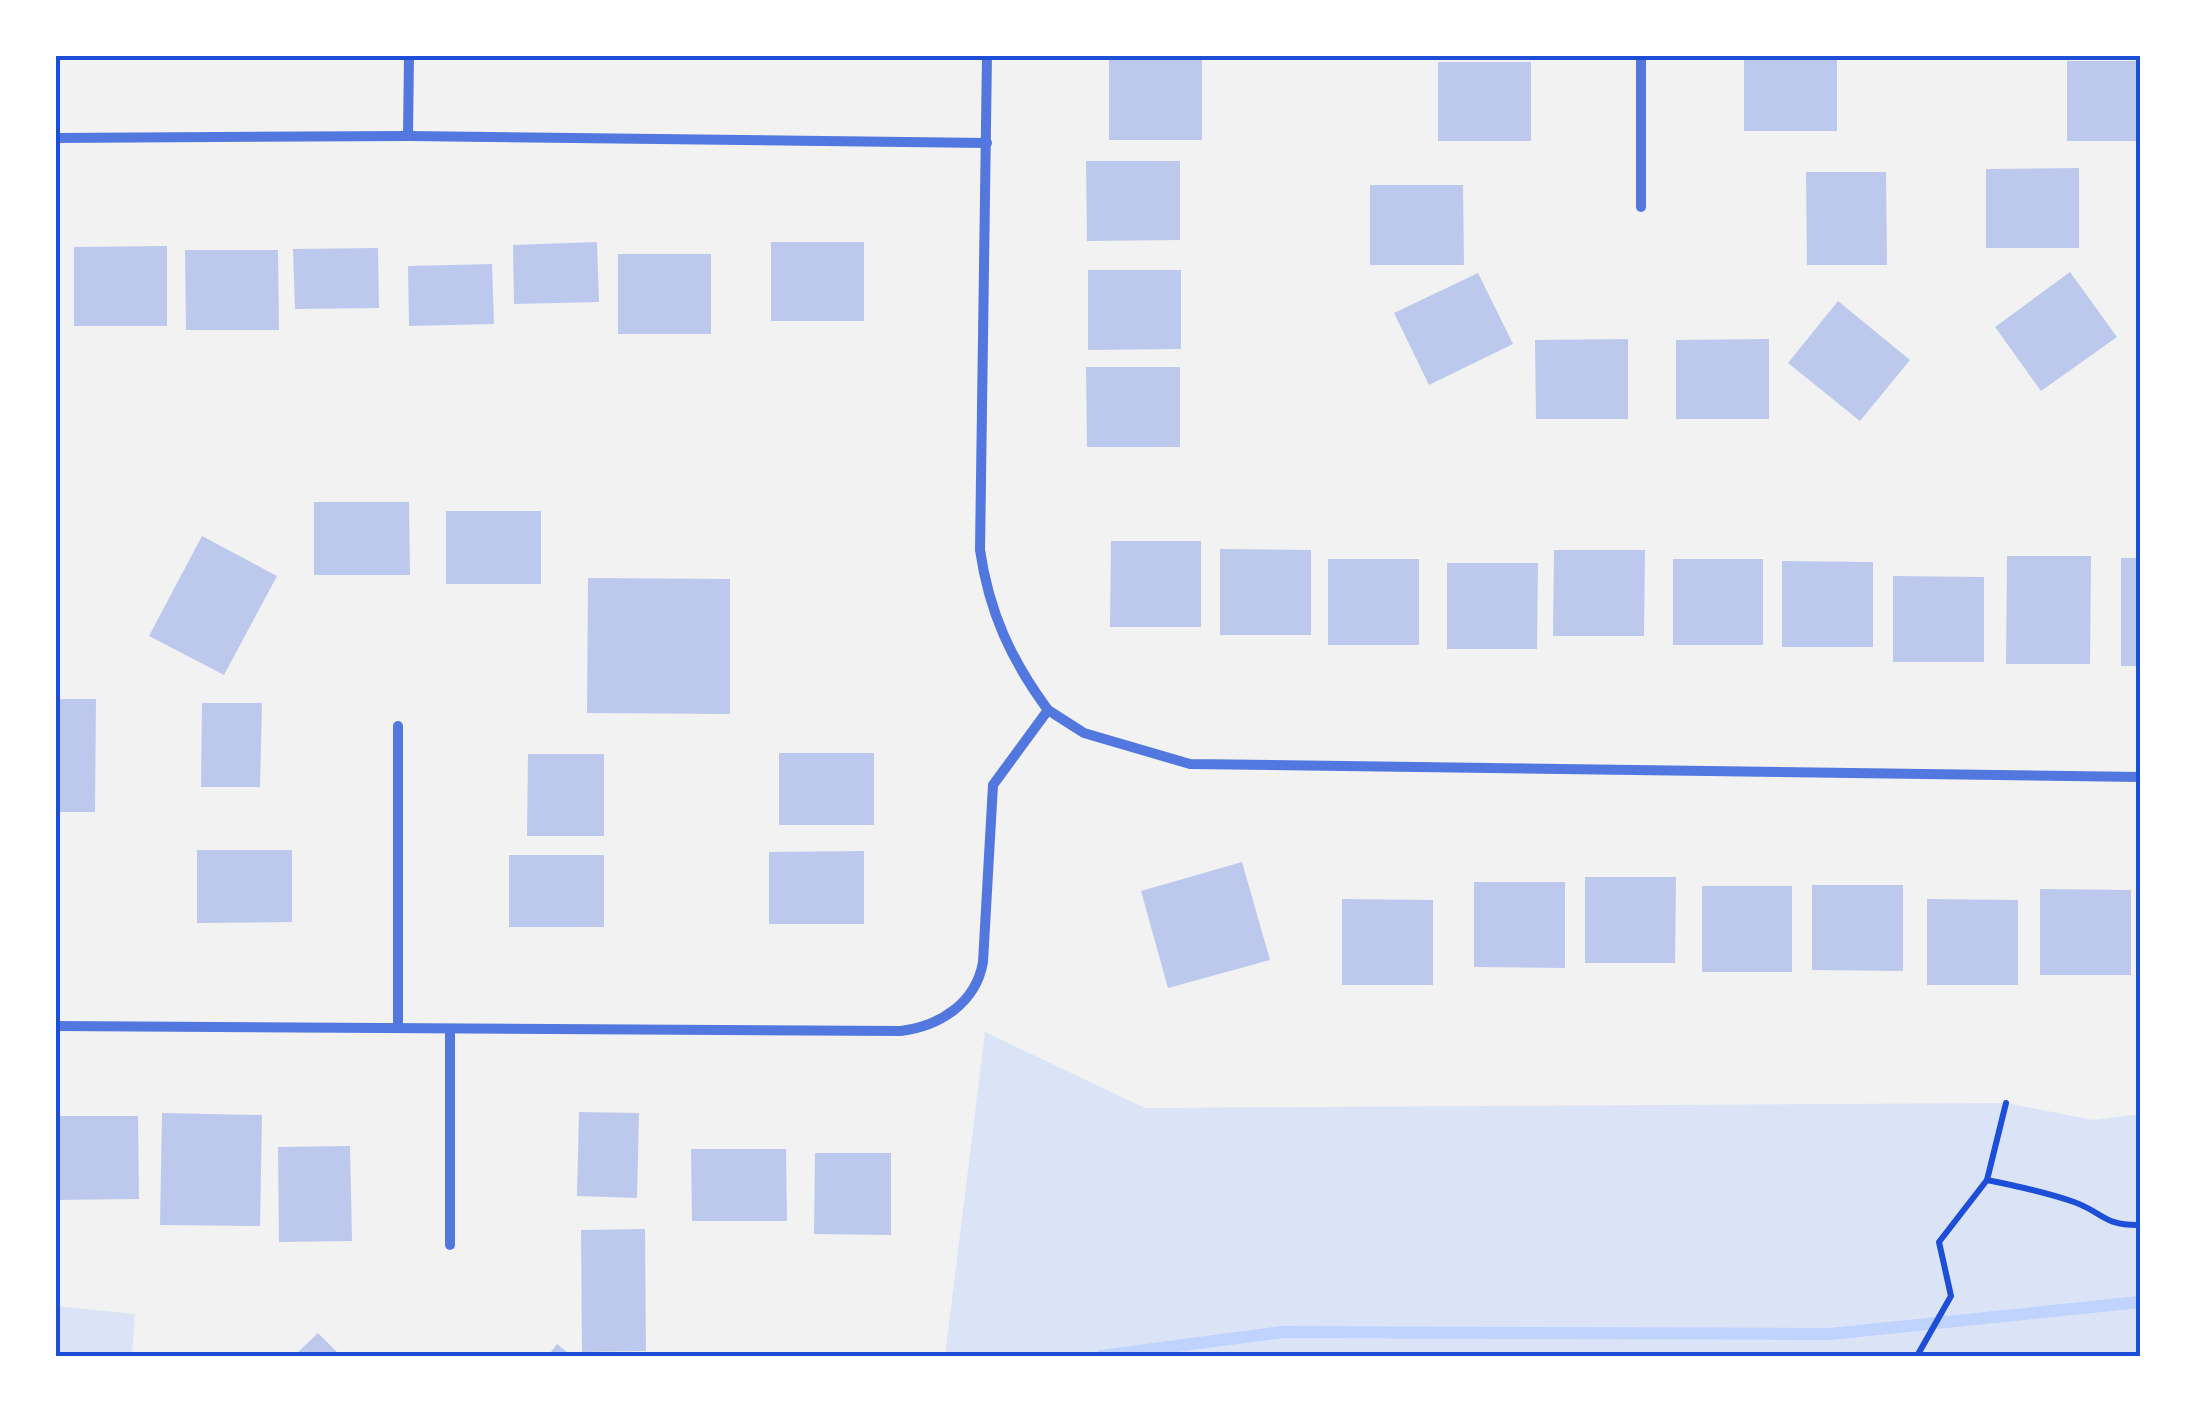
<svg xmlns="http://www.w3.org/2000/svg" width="2195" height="1411" font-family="Mulish,sans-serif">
<rect width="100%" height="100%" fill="#f2f2f2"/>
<g fill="#dbe4f7">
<polygon points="985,1032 1145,1108 2006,1103 2093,1120 2140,1114 2140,1356 945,1356"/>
<polygon points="55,1306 135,1314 132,1356 55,1356"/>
</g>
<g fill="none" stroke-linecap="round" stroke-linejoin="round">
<polyline stroke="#bfd3fe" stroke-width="12" points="1101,1356 1282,1332 1830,1334 2140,1302"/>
</g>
<g fill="#bdc9ec">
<rect x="1744" y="55" width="93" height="76"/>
<rect x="1109" y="60" width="93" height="80"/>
<rect x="2067" y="61" width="73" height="80"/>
<rect x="1438" y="62" width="93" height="79"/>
<polygon points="1086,161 1180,161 1180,240 1087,241"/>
<polygon points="2079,168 2079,248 1986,248 1986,169"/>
<polygon points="1806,172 1886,172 1887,265 1807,265"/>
<polygon points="1370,185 1463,185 1464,265 1370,265"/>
<polygon points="597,242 599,302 514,304 513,245"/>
<rect x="771" y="242" width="93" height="79"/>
<polygon points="167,246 167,326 74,326 74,247"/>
<polygon points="378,248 379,308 295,309 293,249"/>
<polygon points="185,250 278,250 279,330 186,330"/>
<rect x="618" y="254" width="93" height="80"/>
<polygon points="492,264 494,324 409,326 408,266"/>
<polygon points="1088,270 1181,270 1181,349 1088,350"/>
<polygon points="2070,272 2117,337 2041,391 1995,327"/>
<polygon points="1478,273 1513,344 1429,385 1394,313"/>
<polygon points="1838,301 1910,360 1860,421 1788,363"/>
<polygon points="1628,339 1628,419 1536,419 1535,340"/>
<polygon points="1769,339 1769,419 1676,419 1676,340"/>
<polygon points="1086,367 1180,367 1180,447 1087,447"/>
<polygon points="314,502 409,502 410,575 314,575"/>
<rect x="446" y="511" width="95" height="73"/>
<polygon points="202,536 277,576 224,675 149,636"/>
<polygon points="1111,541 1201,541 1201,627 1110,627"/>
<polygon points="1220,549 1311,550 1311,635 1220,635"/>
<polygon points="1554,550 1645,550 1644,636 1553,636"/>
<polygon points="2007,556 2091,556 2090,664 2006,664"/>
<rect x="2121" y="558" width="19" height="108"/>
<rect x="1328" y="559" width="91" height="86"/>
<rect x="1673" y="559" width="90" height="86"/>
<polygon points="1782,561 1873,562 1873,647 1782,647"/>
<polygon points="1447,563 1538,563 1537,649 1447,649"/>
<polygon points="1893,576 1984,577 1984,662 1893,662"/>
<polygon points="588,578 730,579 730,714 587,713"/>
<polygon points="55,699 96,699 95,812 55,812"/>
<polygon points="202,703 262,703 260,787 201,787"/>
<rect x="779" y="753" width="95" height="72"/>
<polygon points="528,754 604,754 604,836 527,836"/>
<polygon points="197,850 292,850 292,922 197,923"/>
<polygon points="864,851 864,924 769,924 769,852"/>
<rect x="509" y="855" width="95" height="72"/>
<polygon points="1242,862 1270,960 1168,988 1141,891"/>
<polygon points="1585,877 1676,877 1675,963 1585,963"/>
<polygon points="1474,882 1565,882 1565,968 1474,967"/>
<polygon points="1812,885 1903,885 1903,971 1812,970"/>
<rect x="1702" y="886" width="90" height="86"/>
<polygon points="2040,889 2131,890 2131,975 2040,975"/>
<polygon points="1342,899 1433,900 1433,985 1342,985"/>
<polygon points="1927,899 2018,900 2018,985 1927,985"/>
<polygon points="579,1112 639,1113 637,1198 577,1196"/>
<polygon points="162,1113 262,1115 260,1226 160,1225"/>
<polygon points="55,1116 138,1116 139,1199 55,1200"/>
<polygon points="350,1146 352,1241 279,1242 278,1147"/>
<polygon points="691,1149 786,1149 787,1221 692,1221"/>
<polygon points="815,1153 891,1153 891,1235 814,1234"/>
<polygon points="645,1229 646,1351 582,1352 581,1230"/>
<polygon points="318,1333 341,1356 294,1356"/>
<polygon points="557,1344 572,1356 548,1356"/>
</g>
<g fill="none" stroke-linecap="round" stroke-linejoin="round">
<g stroke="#1d4ed8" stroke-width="6">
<path d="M2006,1103L1987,1180C2017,1186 2045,1192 2074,1202C2104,1213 2104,1226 2140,1225"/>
<polyline points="1917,1356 1951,1296 1939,1242 1987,1180"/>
</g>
<g stroke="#5277de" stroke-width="10">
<polyline points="1641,55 1641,207"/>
<polyline points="408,136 409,55"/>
<polyline points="55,138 408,136 987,143"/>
<polyline points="1048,710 1084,733 1190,764 2140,777"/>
<polyline points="398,726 398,1028"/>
<path d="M55,1026L901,1031C940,1026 976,1003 983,962L993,785L1048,710C1011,660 989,612 980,550L987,55"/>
<polyline points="450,1029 450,1245"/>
</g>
</g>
<rect width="2195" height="1411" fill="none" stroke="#ffffff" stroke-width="115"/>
<rect x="58" y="58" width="2080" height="1296" fill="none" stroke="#1d4ed8" stroke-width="4"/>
</svg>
